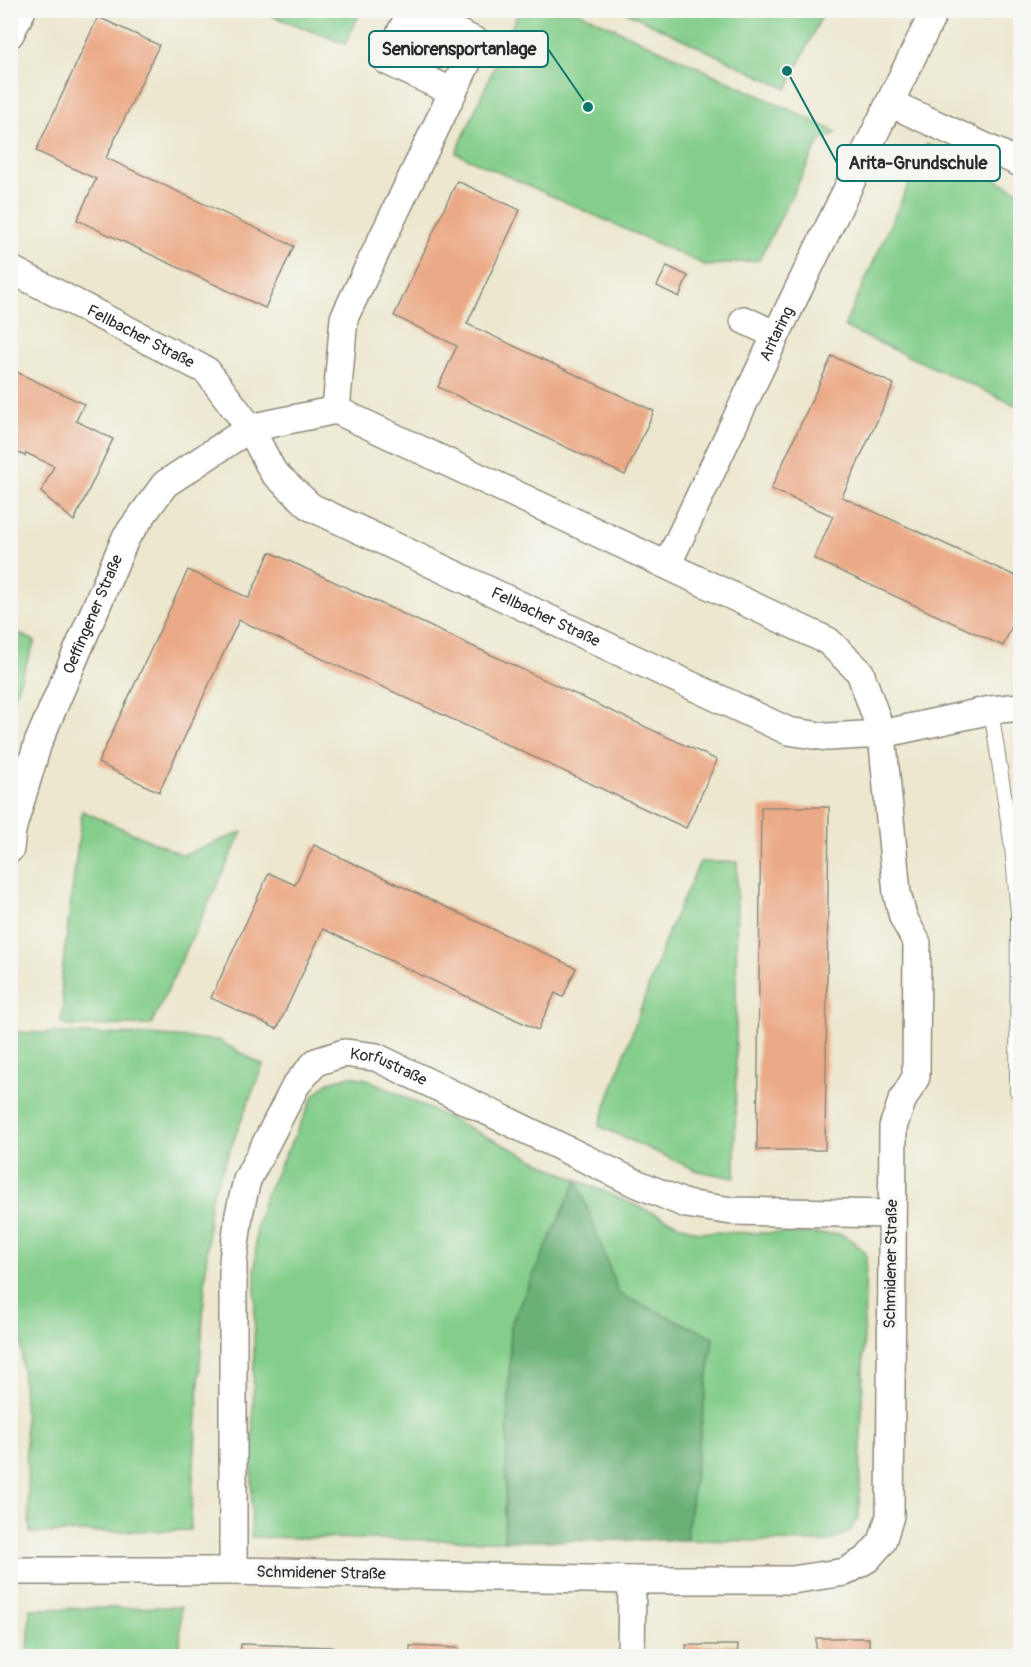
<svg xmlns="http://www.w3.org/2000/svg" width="1031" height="1667" font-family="Pangolin,sans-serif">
<rect width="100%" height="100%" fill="#f6f6f2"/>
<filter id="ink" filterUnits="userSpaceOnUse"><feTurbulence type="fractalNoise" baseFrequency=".0167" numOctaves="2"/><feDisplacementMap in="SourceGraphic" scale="12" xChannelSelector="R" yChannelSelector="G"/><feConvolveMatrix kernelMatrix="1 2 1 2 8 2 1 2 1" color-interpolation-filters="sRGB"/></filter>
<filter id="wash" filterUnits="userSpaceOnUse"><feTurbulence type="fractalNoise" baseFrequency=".008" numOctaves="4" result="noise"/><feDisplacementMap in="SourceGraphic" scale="24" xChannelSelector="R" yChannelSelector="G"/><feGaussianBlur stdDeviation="1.35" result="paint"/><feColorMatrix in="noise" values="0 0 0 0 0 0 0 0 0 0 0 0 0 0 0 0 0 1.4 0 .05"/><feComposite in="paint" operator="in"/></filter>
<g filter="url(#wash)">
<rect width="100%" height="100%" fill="#ece7cd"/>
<g fill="#84ce8b" stroke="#587c5b" stroke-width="1.5">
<polygon points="260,11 361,11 345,44"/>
<polygon points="519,11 577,11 837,132 819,142 759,260 707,266 456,153"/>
<polygon points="624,11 624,10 824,11 787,89"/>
<polygon points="927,144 1020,192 1020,407 844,327"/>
<polygon points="11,630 35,641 11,705"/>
<polygon points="82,811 183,855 242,832 151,1025 75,1026 64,1025 61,1021 63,1004 61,981"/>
<polygon points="700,862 737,862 735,1178 698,1171 599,1126 668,932"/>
<polygon points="11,1032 146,1035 218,1040 263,1065 210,1201 190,1530 30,1533 21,1339 10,1307"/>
<polygon points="350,1076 367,1079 577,1180 697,1232 841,1234 854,1242 866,1254 859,1516 849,1532 828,1542 686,1540 713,1338 618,1294 577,1181 511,1324 504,1541 251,1537 256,1228 265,1196 315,1094 329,1082"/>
<polygon points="181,1607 180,1656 28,1656 30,1609"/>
</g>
<polygon fill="#6bb177" stroke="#4b6e51" stroke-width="1.5" points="577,1180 619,1294 713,1337 686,1540 504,1541 511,1324"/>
<g id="blocks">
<g fill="#ebaa87">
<polygon points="98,17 159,45 106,158 294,246 265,308 77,220 96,179 36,151"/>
<polygon points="457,181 520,210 467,324 654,411 625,475 438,387 457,346 394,316"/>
<polygon points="667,266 688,276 679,297 657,286"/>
<polygon points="832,356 894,384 842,497 1020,578 1020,608 1003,646 814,559 833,516 771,489"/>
<polygon points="10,369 84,404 76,421 113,439 74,521 41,492 54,466 26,453 25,456 10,449"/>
<polygon points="270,552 717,760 686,828 239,620 159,792 98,763 188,570 249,598"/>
<polygon points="761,807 829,807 825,1150 757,1150"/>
<polygon points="314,845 576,968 563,997 555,993 538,1030 323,929 277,1029 211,998 269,873 295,885"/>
<rect x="816" y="1638" width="53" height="18"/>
<polygon points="241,1644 333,1647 333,1656 240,1656"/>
<polygon points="686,1645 738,1645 737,1656 686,1656"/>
<polygon points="410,1646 459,1648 459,1656 410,1656"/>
</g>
</g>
</g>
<g filter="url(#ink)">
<use href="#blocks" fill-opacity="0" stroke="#8c897c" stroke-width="1.5"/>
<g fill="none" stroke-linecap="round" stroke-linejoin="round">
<g stroke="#8c897c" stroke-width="16">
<polyline id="lane" points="991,710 1012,847 1018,913 1017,1091"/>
</g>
<g stroke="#8c897c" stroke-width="30">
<g id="street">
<polyline points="10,34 22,10"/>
<polyline points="890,103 1020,163"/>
<path id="s1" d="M10,269L207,371L250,428L336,410L828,641L860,672L882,734L991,710L1020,707"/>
<polyline points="744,320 776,335"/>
<polyline points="336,410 344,318 477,42 411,11 387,61 453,92"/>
<path id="s2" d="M667,565L776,335L935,10"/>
<path id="s3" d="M10,849L12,830L38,743L126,537L165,484L250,428L273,472L311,507L788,731L827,737L882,734L897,893L903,917L917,943L916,1077L902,1101L893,1127L890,1516L882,1542L867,1559L845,1572L792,1580H632L233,1571H10"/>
<path id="s4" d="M233,1571V1261L239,1214L247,1180L296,1085L316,1062L344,1053L376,1057L631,1181L686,1204L732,1211L891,1214"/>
<polyline points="631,1656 632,1580"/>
</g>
</g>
<use href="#lane" stroke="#fff" stroke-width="14"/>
<use href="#street" stroke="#fff" stroke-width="27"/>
</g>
</g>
<g text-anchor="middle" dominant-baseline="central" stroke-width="6" stroke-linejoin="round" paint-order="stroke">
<g font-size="16" fill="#2b2b2b" stroke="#f6f6f2">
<text stroke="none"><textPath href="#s2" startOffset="256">Aritaring</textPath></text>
<text stroke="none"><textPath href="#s1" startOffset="147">Fellbacher Straße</textPath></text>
<text stroke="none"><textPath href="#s3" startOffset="250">Oeffingener Straße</textPath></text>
<text stroke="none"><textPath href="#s3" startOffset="862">Fellbacher Straße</textPath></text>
<text stroke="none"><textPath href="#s4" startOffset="606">Korfustraße</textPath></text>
<text transform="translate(891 1264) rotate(-89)">Schmidener Straße</text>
<text transform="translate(321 1573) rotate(1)">Schmidener Straße</text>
</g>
</g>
<path fill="none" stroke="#0f766e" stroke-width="2" d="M588 107L548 49M787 71L837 163"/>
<g fill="#0f766e" stroke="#f6f6f2" stroke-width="2">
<circle cx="588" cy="107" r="6"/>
<circle cx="787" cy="71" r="6"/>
</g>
<g fill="#f6f6f2" stroke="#0f766e" stroke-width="2">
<rect x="369" y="31" width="179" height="36" rx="6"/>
<rect x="837" y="145" width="163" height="36" rx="6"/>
</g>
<g font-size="18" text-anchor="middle" font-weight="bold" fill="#2b2b2b">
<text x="459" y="55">Seniorensportanlage</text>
<text x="918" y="169">Arita-Grundschule</text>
</g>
<rect width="1031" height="1667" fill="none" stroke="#f6f6f2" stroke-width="36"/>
</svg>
